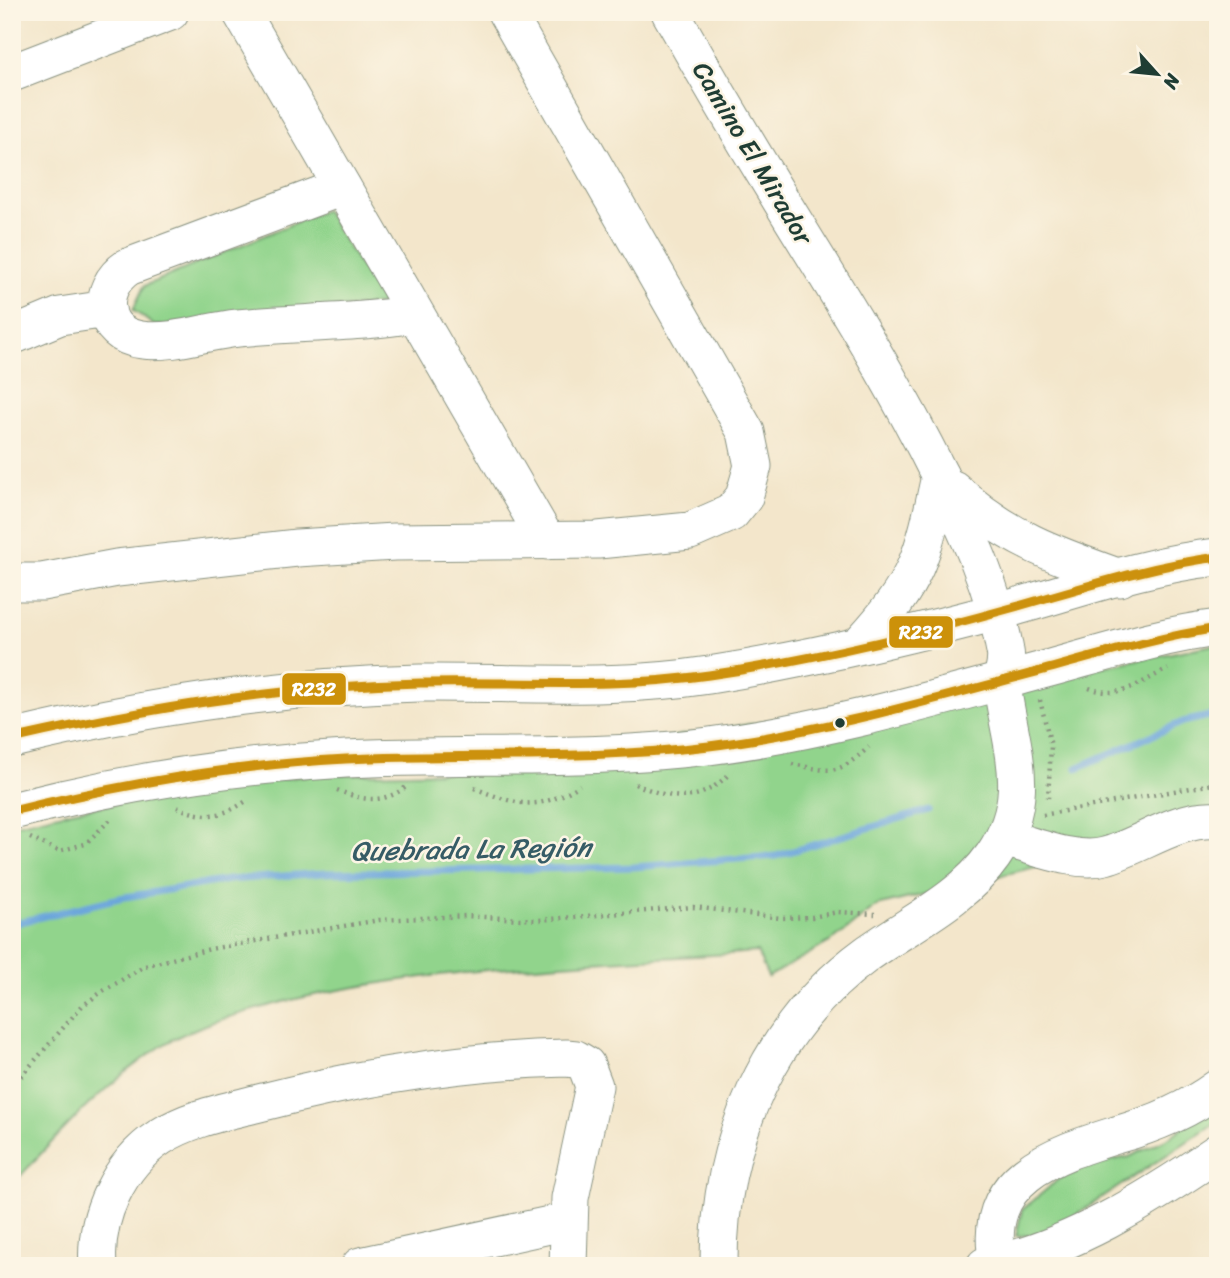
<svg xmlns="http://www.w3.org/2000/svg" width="1230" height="1278" font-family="Sriracha,sans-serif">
<rect width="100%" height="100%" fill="#fcf5e5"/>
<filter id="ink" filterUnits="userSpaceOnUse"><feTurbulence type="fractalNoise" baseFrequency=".0143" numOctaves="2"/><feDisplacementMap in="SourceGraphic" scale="14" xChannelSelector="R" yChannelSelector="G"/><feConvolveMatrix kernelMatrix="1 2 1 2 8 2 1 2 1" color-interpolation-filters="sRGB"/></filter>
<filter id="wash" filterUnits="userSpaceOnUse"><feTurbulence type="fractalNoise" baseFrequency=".00686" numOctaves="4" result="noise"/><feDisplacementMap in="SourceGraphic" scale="28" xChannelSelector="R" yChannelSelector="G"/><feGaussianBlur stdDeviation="1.57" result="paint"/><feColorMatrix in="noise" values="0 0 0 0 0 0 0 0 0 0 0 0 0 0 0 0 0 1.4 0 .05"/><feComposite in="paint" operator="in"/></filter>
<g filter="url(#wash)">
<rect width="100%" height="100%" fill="#f3e6cb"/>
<g fill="#91d48c" stroke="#588860" stroke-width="2">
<polygon points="325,210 384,304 155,326 133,310 144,286"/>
<path d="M1218,644V822L877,906L835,939L768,977L757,952C599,963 437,965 283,1002C246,1012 196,1024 163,1045C104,1083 59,1134 12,1185V825L76,810L310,775L454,772L1085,670Z"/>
<polygon points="1218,1101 1218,1121 1047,1234 1016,1236 1022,1210 1072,1168 1129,1157 1170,1137"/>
</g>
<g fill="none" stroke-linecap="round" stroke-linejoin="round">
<g stroke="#6aa6db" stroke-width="7">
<polyline points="1077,768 1183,722 1218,714"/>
<polyline points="12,924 119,898 228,880 324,873 633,867 776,856 928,810"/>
</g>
</g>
</g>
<g filter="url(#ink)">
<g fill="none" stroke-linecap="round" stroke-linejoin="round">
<g stroke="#899280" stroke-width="39">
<g id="minor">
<polyline points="241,12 547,541"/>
<path d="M670,12C716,93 763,172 812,251C857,324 901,397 939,474C967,531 994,587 1005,651C1008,664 1001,675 1002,686C1011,749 1034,797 993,856C963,899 909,924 867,954C767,1027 718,1145 719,1266"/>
<polyline points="12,73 170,12"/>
<path d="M342,187L128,267C95,289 100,335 142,340C173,344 207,331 238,328C296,322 355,324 413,314"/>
<polyline points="12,336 60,316 107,309"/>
<path d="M953,489C1004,537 1055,555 1120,578"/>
<polyline points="12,582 42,582 117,568 297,548 394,542 598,540 690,531 731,513 744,497 753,466 746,432 506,12"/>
<path d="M861,643C918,581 923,556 940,476"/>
<path d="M12,739C146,706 281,686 420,683C516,682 613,690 709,675C811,659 915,634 1015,607C1082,588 1149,564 1218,557"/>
<path d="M12,811C121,783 234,765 346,759C467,753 588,761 709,746C824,731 938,698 1050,668C1105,653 1161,635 1218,628"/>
<path d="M1004,838C1033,845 1075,864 1105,856C1141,846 1179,816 1218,820"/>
<path d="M998,1263C980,1178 1052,1155 1116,1135C1152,1125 1188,1110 1218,1088"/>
<path d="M98,1266C94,1217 119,1164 160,1137C188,1119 223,1112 255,1104C356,1078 461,1060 566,1058L576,1059L586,1065L594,1086L570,1198L568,1266"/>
<polyline points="360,1266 568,1221"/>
<path d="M985,1266C1068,1250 1149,1199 1218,1152"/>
</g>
</g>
<g stroke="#899280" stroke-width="4.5" stroke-dasharray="2 5" stroke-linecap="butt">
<path d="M1089,688C1121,700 1140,682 1168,669"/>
<polyline points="1040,700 1051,746 1048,798"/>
<path d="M792,764C833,772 836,776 869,747"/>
<path d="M635,784C673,800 698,805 729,774"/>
<path d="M474,788C520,806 537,812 580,785"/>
<path d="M337,790C364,801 382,804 406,787"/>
<path d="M177,807C205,820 224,817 249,799"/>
<polyline points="1043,815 1218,783"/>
<polyline points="30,838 59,851 85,844 110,820"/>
<polyline points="12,1087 82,1006 103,991 145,966 210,949 379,920 466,916 539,920 693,907 781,918 812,917 838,912 875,914"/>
</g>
<use href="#minor" stroke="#fff" stroke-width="37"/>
<g stroke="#fcf5e5" stroke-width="14">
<g id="bus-1">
<path d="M12,739C146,708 282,686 420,683C516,681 613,689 709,675C812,660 915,635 1015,607C1082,588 1148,566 1218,557"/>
<path d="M12,811C122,784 233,765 346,759C467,753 588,761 709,746C823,732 934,699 1044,670C1102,654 1159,637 1218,628"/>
</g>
</g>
<use href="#bus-1" stroke="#cc910a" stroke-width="9"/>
</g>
</g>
<circle fill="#1f3d34" stroke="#fcf5e5" stroke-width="2.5" cx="840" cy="723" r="6"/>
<g text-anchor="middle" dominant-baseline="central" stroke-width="5" stroke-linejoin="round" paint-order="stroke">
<g font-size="26" fill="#1f3d34" stroke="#fcf5e5">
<text transform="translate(753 153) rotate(59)">Camino El Mirador</text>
</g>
<g font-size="28" font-style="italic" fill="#365c66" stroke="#fcf5e5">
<text transform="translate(471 849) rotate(-1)">Quebrada La Región</text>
</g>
</g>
<g stroke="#fcf5e5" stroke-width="2.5">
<rect x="888" y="615" width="66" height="34" rx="7" fill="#cc910a"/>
<rect x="281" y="672" width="66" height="34" rx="7" fill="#cc910a"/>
</g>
<g font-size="19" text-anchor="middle" font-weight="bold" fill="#fff">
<text x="921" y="639">R232</text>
<text x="314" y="696">R232</text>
</g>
<rect width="1230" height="1278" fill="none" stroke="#fcf5e5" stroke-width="42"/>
<g transform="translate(1157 74) rotate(117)" stroke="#fcf5e5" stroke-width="5" paint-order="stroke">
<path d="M0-5L12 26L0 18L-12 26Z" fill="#1f3d34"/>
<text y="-10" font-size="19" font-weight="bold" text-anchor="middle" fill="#1f3d34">N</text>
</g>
</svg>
